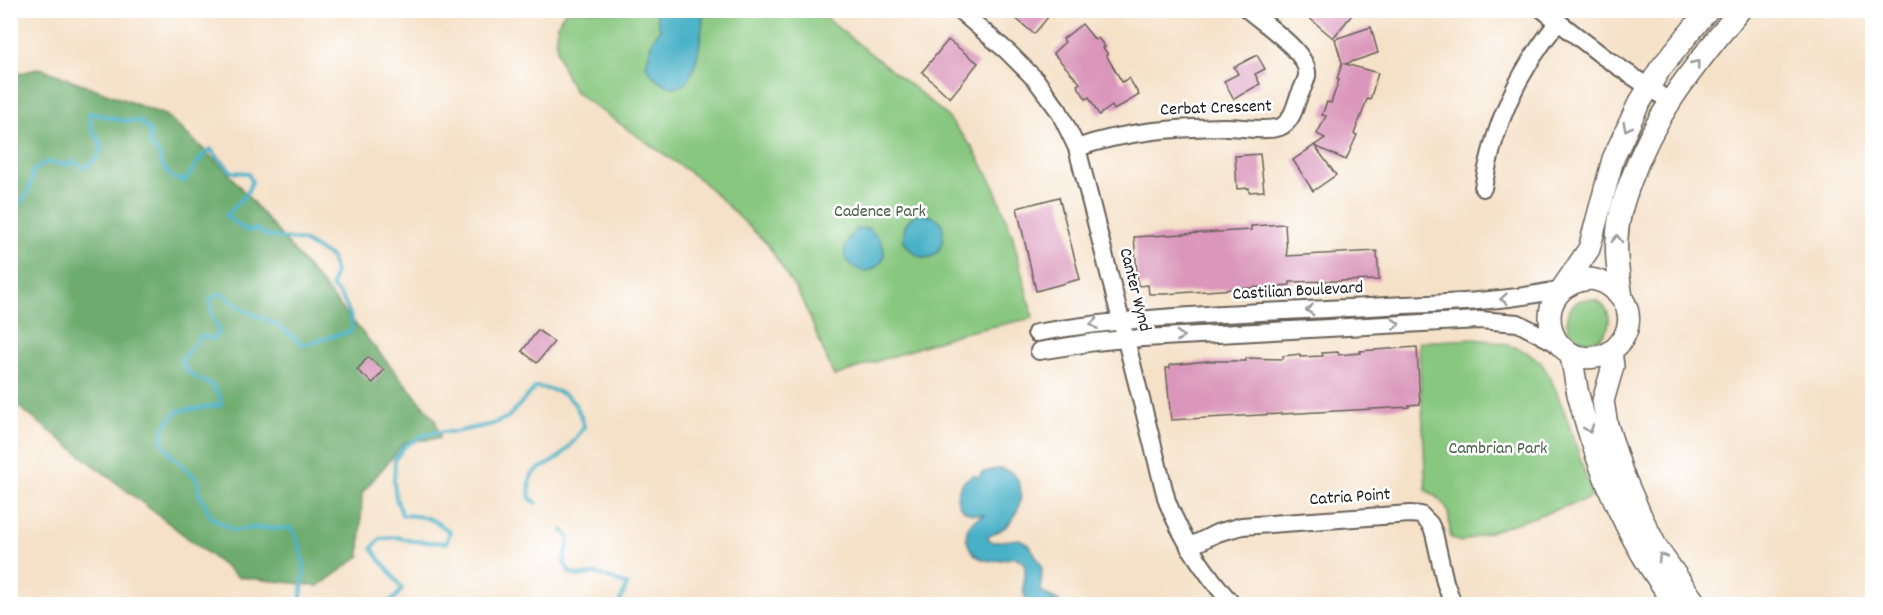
<svg xmlns="http://www.w3.org/2000/svg" width="1883" height="615" font-family="Dekko,sans-serif">
<rect width="100%" height="100%" fill="#fff"/>
<filter id="ink" filterUnits="userSpaceOnUse"><feTurbulence type="fractalNoise" baseFrequency=".0167" numOctaves="2"/><feDisplacementMap in="SourceGraphic" scale="12" xChannelSelector="R" yChannelSelector="G"/><feConvolveMatrix kernelMatrix="1 2 1 2 8 2 1 2 1" color-interpolation-filters="sRGB"/></filter>
<filter id="wash" filterUnits="userSpaceOnUse"><feTurbulence type="fractalNoise" baseFrequency=".008" numOctaves="4" result="noise"/><feDisplacementMap in="SourceGraphic" scale="24" xChannelSelector="R" yChannelSelector="G"/><feGaussianBlur stdDeviation="1.35" result="paint"/><feColorMatrix in="noise" values="0 0 0 0 0 0 0 0 0 0 0 0 0 0 0 0 0 1.4 0 .05"/><feComposite in="paint" operator="in"/></filter>
<g filter="url(#wash)">
<rect width="100%" height="100%" fill="#f5e1c8"/>
<g fill="#87c77f" stroke="#52724e" stroke-width="1.5">
<path d="M566,11H817L919,92L946,115L972,147L993,184L1012,234L1033,318L958,334L834,376L803,301L768,245L702,181L576,93C561,69 545,35 566,11Z"/>
<circle cx="1588" cy="320" r="21"/>
<path d="M1473,339C1495,341 1520,345 1538,360C1557,376 1583,470 1593,497L1460,542L1450,537C1449,510 1450,505 1426,490L1419,342Z"/>
</g>
<polygon fill="#6dac6e" stroke="#446445" stroke-width="1.5" points="40,68 167,116 225,169 435,419 440,438 405,442 362,493 360,556 319,586 238,577 11,401 10,76"/>
<g fill="#49b1c7" stroke="#326672" stroke-width="1.5">
<path d="M655,11H704C701,29 699,100 667,85C658,81 651,74 646,66L652,41L660,29Z"/>
<path d="M920,213L935,217L942,223C948,255 926,272 904,242C903,227 906,218 920,213Z"/>
<path d="M868,228C887,243 893,263 865,272C838,262 840,247 857,229Z"/>
<path d="M996,469C1026,468 1026,503 1011,521C1006,529 996,532 988,537V539L993,542L1020,539L1030,546L1042,566L1041,590C1047,598 1057,597 1062,604H1028C1017,583 1030,576 1023,562L1015,557C1005,559 992,563 982,559C968,553 961,534 972,522C975,519 980,517 984,515C980,514 974,515 969,513C950,506 956,482 974,475L979,478L981,473Z"/>
</g>
<g fill="none" stroke-linecap="round" stroke-linejoin="round">
<g stroke="#49b1c7" stroke-width="4">
<path d="M10,208C26,203 32,186 33,171L47,162L69,165L72,161L85,168L97,158L102,146L91,127L89,113L125,121H140L150,131V144L160,156L161,164L173,178L185,181L201,158L210,149L232,172L248,173L252,182L247,193L226,216L247,231L257,229L268,236L303,241L331,257L335,272L332,287C344,298 354,315 351,331L304,345L277,325L244,310L222,293L210,299L212,317L220,330L214,339L201,336L181,360L187,371L198,379L211,384L220,397L221,405L178,411L165,425L161,441L172,456L198,480L199,493L211,517L235,531C254,525 272,530 292,528C306,555 306,572 300,601L305,604"/>
<polyline points="563,530 569,538 564,562 570,573 579,576 596,573 627,585 619,604"/>
<path d="M385,604L395,598L402,589C393,574 381,563 372,548L380,539L397,537L412,541L446,543L450,532C432,517 424,516 402,515L396,498L394,482L395,459L405,446L424,435L436,432H455L493,424L508,417L536,387C566,391 577,398 584,427C577,437 569,449 559,457C539,473 526,465 530,498L537,503"/>
</g>
</g>
<g id="blocks">
<g fill="#da96bb">
<polygon points="1006,10 1054,10 1034,34"/>
<polygon points="1300,10 1356,10 1333,38"/>
<polygon points="1082,24 1095,40 1098,38 1105,47 1103,48 1108,54 1106,55 1122,82 1129,78 1139,95 1114,110 1112,106 1099,115 1089,97 1086,99 1077,85 1080,83 1053,53 1065,42 1063,39"/>
<polygon points="1371,27 1378,53 1345,64 1378,73 1370,100 1367,99 1363,111 1354,134 1357,135 1346,160 1315,146 1336,175 1313,191 1293,160 1325,138 1317,134 1326,116 1322,115 1327,102 1331,103 1339,80 1337,79 1342,63 1335,39"/>
<polygon points="948,40 978,63 950,98 922,72"/>
<polygon points="1257,55 1265,69 1255,74 1260,84 1234,99 1224,81 1238,74 1234,67"/>
<polygon points="1260,154 1264,191 1249,192 1249,188 1237,189 1235,156"/>
<polygon points="1059,197 1080,279 1036,291 1017,208"/>
<polygon points="1285,224 1287,256 1377,251 1379,280 1290,282 1290,285 1165,294 1149,294 1148,285 1138,286 1134,237 1251,230 1251,226"/>
<polygon points="538,330 554,342 537,363 522,351"/>
<polygon points="1417,347 1420,404 1409,405 1409,407 1171,420 1166,368 1170,368 1170,365 1207,361 1246,361 1246,358 1283,359 1283,356 1300,354 1300,357 1323,356 1322,353 1338,352 1339,355 1348,354 1361,353 1360,351"/>
<polygon points="368,357 384,370 373,383 357,370"/>
</g>
</g>
</g>
<g filter="url(#ink)">
<use href="#blocks" fill-opacity="0" stroke="#686158" stroke-width="1.5"/>
<g fill="none" stroke-linecap="round" stroke-linejoin="round">
<g stroke="#686158" stroke-width="20">
<g id="minor">
<path d="M959,10L1008,52L1036,80L1059,111L1077,148L1167,501C1182,540 1205,573 1232,604"/>
<polyline points="1543,10 1604,57 1669,101"/>
<path d="M1077,148C1124,131 1175,128 1225,127C1242,127 1264,132 1280,127C1290,123 1294,111 1297,101C1300,93 1305,84 1307,76C1310,53 1264,24 1248,10"/>
<path d="M1483,188C1495,122 1516,75 1558,22"/>
<path d="M1036,333C1151,313 1269,313 1386,306C1445,303 1504,302 1562,289"/>
<polyline points="1039,351 1095,342 1125,339 1479,320 1518,323 1560,345"/>
<polyline points="1189,547 1217,533 1242,526 1410,514 1421,515 1430,524 1434,533 1445,582 1453,604"/>
</g>
</g>
<g stroke="#686158" stroke-width="24">
<g id="tertiary">
<path d="M1591,279C1622,284 1641,317 1619,344C1613,351 1605,356 1596,357C1544,366 1528,284 1591,279Z"/>
<polyline points="1563,287 1589,249 1613,159 1637,107 1660,69 1708,10"/>
<path d="M1622,297C1619,278 1615,257 1617,238C1618,217 1624,199 1631,180C1656,111 1694,67 1740,10"/>
<polyline points="1611,352 1613,366 1603,401 1607,425 1622,472 1641,516 1657,548 1696,604"/>
<path d="M1570,353C1574,367 1575,380 1578,394C1597,469 1628,543 1676,604"/>
</g>
</g>
<use href="#minor" stroke="#fff" stroke-width="16"/>
<use href="#tertiary" stroke="#fff" stroke-width="21"/>
</g>
<defs><path id="oneway-chevron" d="M-2-3.5L2.5 0L-2 3.5" fill="none" stroke-width="1.6" stroke-linecap="round" stroke-linejoin="round" transform="scale(1.5)"/></defs>
<g stroke="#999">
<use href="#oneway-chevron" transform="translate(1696 64) rotate(-51)"/>
<use href="#oneway-chevron" transform="translate(1627 127) rotate(117)"/>
<use href="#oneway-chevron" transform="translate(1617 239) rotate(-89)"/>
<use href="#oneway-chevron" transform="translate(1504 299) rotate(175)"/>
<use href="#oneway-chevron" transform="translate(1310 310) rotate(177)"/>
<use href="#oneway-chevron" transform="translate(1094 324) rotate(173)"/>
<use href="#oneway-chevron" transform="translate(1396 324) rotate(-3)"/>
<use href="#oneway-chevron" transform="translate(1180 336) rotate(-3)"/>
<use href="#oneway-chevron" transform="translate(1589 429) rotate(72)"/>
<use href="#oneway-chevron" transform="translate(1662 557) rotate(-121)"/>
</g>
</g>
<g text-anchor="middle" dominant-baseline="central" stroke-width="5" stroke-linejoin="round" paint-order="stroke">
<g font-size="18" fill="#1c1c1c" stroke="#fff">
<text transform="translate(1216 109) rotate(-2)">Cerbat Crescent</text>
<text transform="translate(1134 290) rotate(76)">Canter Wynd</text>
<text transform="translate(1298 292) rotate(-3)">Castilian Boulevard</text>
<text transform="translate(1350 498) rotate(-4)">Catria Point</text>
</g>
<g font-size="18" fill="#476044" stroke="#fff">
<text x="880" y="212">Cadence Park</text>
<text x="1498" y="449">Cambrian Park</text>
</g>
</g>
<rect width="1883" height="615" fill="none" stroke="#fff" stroke-width="36"/>
</svg>
